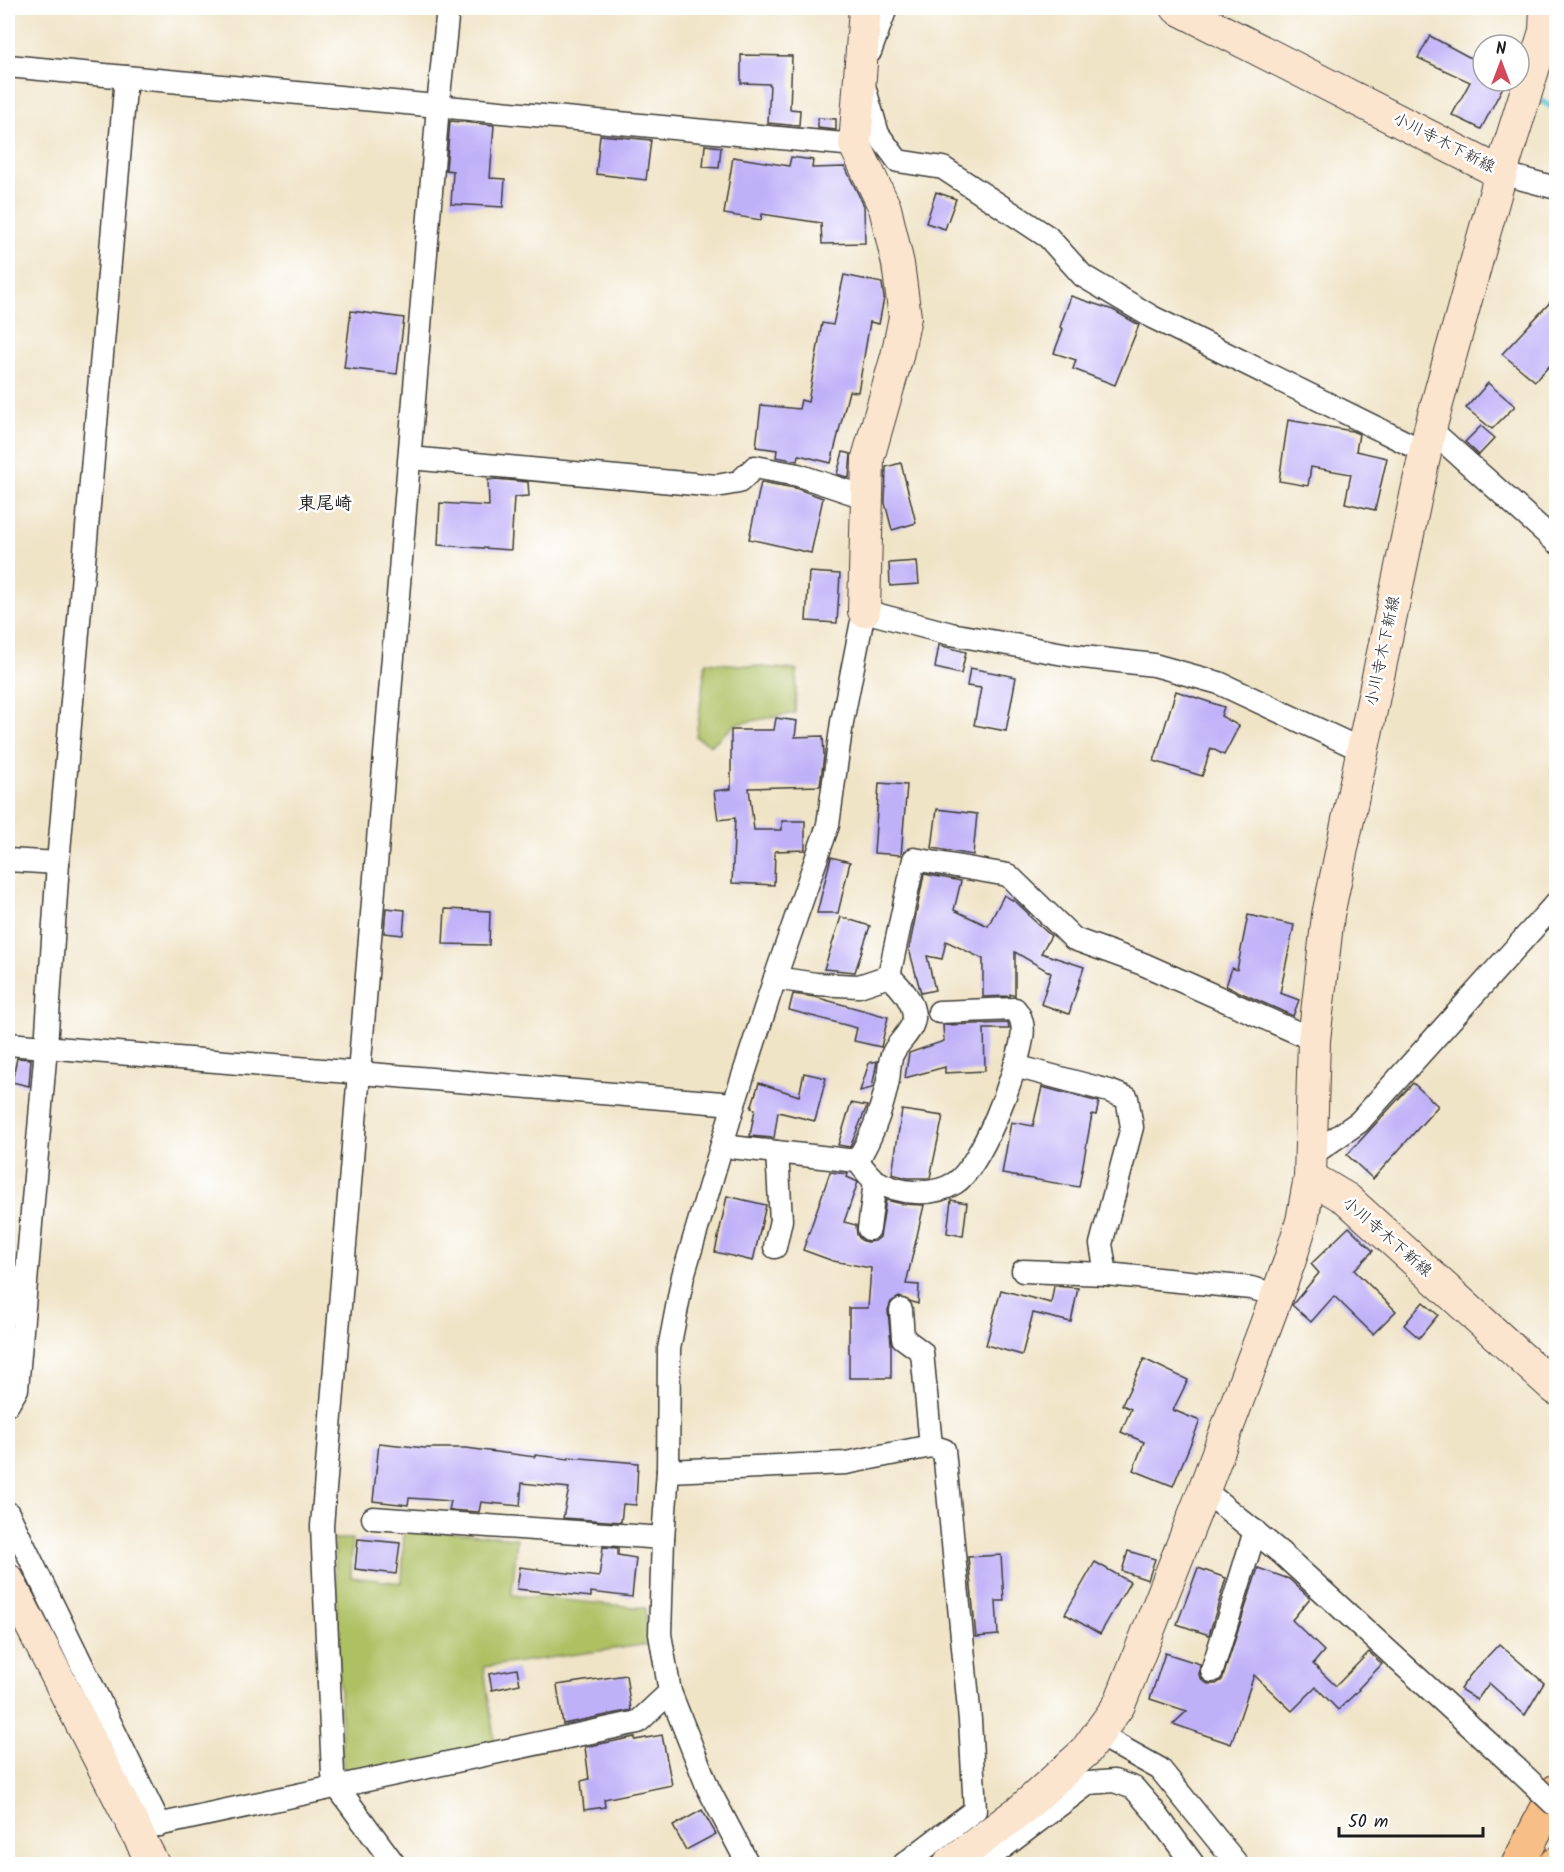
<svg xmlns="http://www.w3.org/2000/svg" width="1564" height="1872" font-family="Kalam,'Klee One',sans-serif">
<rect width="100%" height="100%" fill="#fff"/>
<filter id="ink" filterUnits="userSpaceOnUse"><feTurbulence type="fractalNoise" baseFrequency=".0167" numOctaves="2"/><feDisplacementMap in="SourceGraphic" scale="12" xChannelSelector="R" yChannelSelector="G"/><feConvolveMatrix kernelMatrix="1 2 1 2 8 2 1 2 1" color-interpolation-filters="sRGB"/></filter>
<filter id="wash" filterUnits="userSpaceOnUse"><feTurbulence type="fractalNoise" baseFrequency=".008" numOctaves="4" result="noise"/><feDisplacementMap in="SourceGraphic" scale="24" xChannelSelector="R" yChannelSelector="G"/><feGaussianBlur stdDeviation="1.35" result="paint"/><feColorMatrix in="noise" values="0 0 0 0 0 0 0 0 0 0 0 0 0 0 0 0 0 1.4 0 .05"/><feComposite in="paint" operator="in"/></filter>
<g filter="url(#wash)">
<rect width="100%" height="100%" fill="#f0e4c7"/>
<g fill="#afc063" stroke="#666e40" stroke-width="1.5">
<polygon points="706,662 797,670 795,713 736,724 711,745 696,737"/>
<polygon points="404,1529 517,1538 512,1595 645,1608 649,1644 484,1667 495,1745 347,1779 343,1773 334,1539 352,1539 351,1577 402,1583"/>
</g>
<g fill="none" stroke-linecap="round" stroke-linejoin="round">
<polyline stroke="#51bec8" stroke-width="6" points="1534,96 1556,110"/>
</g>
<g id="blocks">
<g fill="#bfb1f8">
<polygon points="1430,36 1480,63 1483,58 1483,81 1506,81 1481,129 1452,115 1470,82 1418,58"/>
<polygon points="741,55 792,56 790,109 800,110 799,126 768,123 770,84 741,83"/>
<polygon points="818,118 836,119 836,130 818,128"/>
<polygon points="450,121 494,125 490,178 505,179 503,207 451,204 453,171 446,170"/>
<polygon points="600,135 651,140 646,180 596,174"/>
<polygon points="705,145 721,147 719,168 703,167"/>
<polygon points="733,157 789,166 791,157 813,160 812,168 845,167 864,206 865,243 822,244 821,223 762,214 761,220 724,214"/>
<polygon points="936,192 956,199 945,229 926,223"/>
<polygon points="844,275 882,283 884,298 879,324 870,322 858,392 849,391 831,463 799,455 798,461 776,457 777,450 756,447 761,405 799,409 801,400 808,402 822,323 833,325"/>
<polygon points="1557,295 1557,358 1535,381 1502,354"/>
<polygon points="1071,296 1113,310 1139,325 1115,385 1073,369 1076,360 1054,353 1063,329 1060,327"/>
<polygon points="351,311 404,318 397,374 344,368"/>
<polygon points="1488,383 1515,406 1492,429 1466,408"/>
<polygon points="1288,420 1352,431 1359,434 1356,451 1387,458 1375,510 1345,503 1351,474 1311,467 1308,486 1279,481"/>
<polygon points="1481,426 1495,438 1479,455 1465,442"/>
<polygon points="843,452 851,454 849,478 837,474"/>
<polygon points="901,463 916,523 892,530 885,503 886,467"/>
<polygon points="495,479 528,482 529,496 514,497 511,550 438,545 440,503 489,506 488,480"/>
<polygon points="761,482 795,488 823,498 811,553 749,539"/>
<polygon points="917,561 919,584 890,586 889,563"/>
<polygon points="809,572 840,574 837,623 806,621"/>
<polygon points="939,645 966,652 961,674 935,668"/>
<polygon points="970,668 1016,677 1006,731 974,725 981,688 967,686"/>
<polygon points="1176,691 1224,707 1221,716 1239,726 1224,755 1211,748 1202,776 1154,761"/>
<polygon points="776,718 797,721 795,737 823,736 824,755 820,786 749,788 754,830 782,830 782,821 805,821 805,850 775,851 774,885 732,883 735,818 718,820 714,791 731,789 731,730 774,730"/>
<polygon points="879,783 907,785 901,855 874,853"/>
<polygon points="937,809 977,814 973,855 932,848"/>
<polygon points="831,857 850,862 838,913 817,913"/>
<polygon points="924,874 961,881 954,910 988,926 1004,895 1016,902 1029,914 1028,915 1051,936 1041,953 1084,967 1069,1014 1041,1004 1051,973 1015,952 1015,996 1010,994 1010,996 983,997 983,959 946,941 942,959 927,956 935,990 921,993 909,949"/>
<polygon points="386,908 405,910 403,935 384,933"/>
<polygon points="445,909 490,911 489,945 443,944"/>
<polygon points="1248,915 1294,925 1280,993 1299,1000 1293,1016 1226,986 1232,968 1237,970"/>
<polygon points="841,917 870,926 855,972 824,969"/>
<polygon points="793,994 815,997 888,1017 881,1047 854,1041 857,1028 789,1010"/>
<polygon points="1008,1023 1009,1029 984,1029 985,1071 945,1073 945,1067 905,1078 909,1053 944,1041 943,1025"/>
<polygon points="17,1058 31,1059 29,1086 12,1082"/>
<polygon points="877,1061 872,1088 860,1091 869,1063"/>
<polygon points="804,1073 826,1078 815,1121 778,1112 774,1138 750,1136 755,1109 751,1108 759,1083 799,1096"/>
<polygon points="1413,1083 1438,1106 1373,1179 1347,1155"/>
<polygon points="1042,1087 1099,1102 1096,1115 1092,1114 1079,1187 1002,1174 1011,1122 1033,1126"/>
<polygon points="851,1103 867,1106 850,1147 838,1145"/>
<polygon points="902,1110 943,1116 930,1178 907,1178 892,1174"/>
<polygon points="830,1172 848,1174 847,1177 858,1182 844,1222 856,1225 857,1235 861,1240 867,1242 875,1241 880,1237 886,1200 903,1204 924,1205 906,1284 919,1285 918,1304 899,1297 891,1302 888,1310 891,1343 891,1378 849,1378 849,1308 868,1308 871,1268 833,1261 803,1250"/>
<polygon points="727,1196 766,1205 753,1261 715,1252"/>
<polygon points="951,1200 967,1203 963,1236 947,1233"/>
<polygon points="1349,1227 1373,1251 1354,1270 1396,1311 1373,1334 1334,1296 1311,1322 1292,1305 1319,1273 1311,1264"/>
<polygon points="1054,1286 1078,1288 1071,1322 1033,1313 1022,1355 986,1345 1001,1290 1051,1303"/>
<polygon points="1423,1302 1438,1315 1419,1338 1404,1325"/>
<polygon points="1144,1359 1188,1380 1173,1410 1200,1421 1173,1486 1133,1470 1144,1442 1121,1432 1131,1409 1122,1405"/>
<polygon points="379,1443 425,1448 466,1448 535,1457 535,1455 569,1459 569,1457 638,1463 636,1505 623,1504 621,1522 563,1518 569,1488 522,1483 520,1506 481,1502 479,1512 449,1510 451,1501 409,1498 408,1505 373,1501"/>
<polygon points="358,1539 400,1543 396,1574 355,1569"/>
<polygon points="603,1547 618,1548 618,1555 636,1558 632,1597 591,1592 591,1597 517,1589 520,1567 599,1577"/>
<polygon points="1128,1551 1155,1559 1148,1580 1122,1571"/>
<polygon points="1001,1555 1004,1601 996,1601 998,1635 976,1637 968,1557"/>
<polygon points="1095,1562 1130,1582 1100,1634 1065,1614"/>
<polygon points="1198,1568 1226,1578 1209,1635 1177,1624"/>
<polygon points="1258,1568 1289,1579 1310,1598 1292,1620 1324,1651 1313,1664 1336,1686 1369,1652 1382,1664 1358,1689 1359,1690 1338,1710 1316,1687 1292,1711 1254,1675 1231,1744 1173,1724 1187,1711 1150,1699 1165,1653 1200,1664 1199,1675 1203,1681 1208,1684 1216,1684 1222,1680"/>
<polygon points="1499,1644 1544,1683 1525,1715 1489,1683 1477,1700 1460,1689 1471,1674"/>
<polygon points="517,1669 520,1684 492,1690 489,1674"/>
<polygon points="626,1675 631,1710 563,1724 557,1685"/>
<polygon points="662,1735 672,1785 604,1799 605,1807 584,1810 581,1781 589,1779 585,1747 635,1737 635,1740"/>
<polygon points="702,1810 716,1834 686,1850 673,1826"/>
</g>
</g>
</g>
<g filter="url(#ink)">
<use href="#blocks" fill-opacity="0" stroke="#3c3a36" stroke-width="1.5"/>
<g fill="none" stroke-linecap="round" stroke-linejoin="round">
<g stroke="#3c3a36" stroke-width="25">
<g id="street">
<polyline points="870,52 886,8"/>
<polyline points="8,66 855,145"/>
<polyline points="864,86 878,134 898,161 943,168 1048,237 1083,276 1152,317 1425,452"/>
<polyline points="1501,173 1556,188"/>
<polyline points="1430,429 1556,542"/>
<polyline points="410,458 716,486 739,482 755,467 798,475 867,498"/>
<polyline points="8,860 58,863"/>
<polyline points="775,978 816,984 859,986 889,976 914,859 1008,875 1074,939 1143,964 1314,1040"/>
<polyline points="8,1044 734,1104"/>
<polyline points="1015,1066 1109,1091 1127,1098 1132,1127 1101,1244 1106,1274 1251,1288 1278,1295"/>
<path d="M722,1146L857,1161C863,1167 869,1177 876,1181C898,1194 933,1197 955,1183C982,1166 1017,1070 1022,1039C1024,1027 1022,1017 1015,1009L939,1012"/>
<polyline points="1310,1156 1359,1122 1556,903"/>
<path d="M857,1161C872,1137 881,1112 887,1085C890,1075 888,1061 893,1053C898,1042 913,1031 914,1018C914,1001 901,987 889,976"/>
<polyline points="869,1229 875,1181"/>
<polyline points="775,1247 781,1220 777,1152"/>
<polyline points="1023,1271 1106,1274"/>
<polyline points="8,1404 17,1389 46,1047 58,863 126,77"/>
<polyline points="668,1471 846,1463 931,1446 922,1352 903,1338 901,1310"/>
<polyline points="1204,1490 1281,1553 1516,1768"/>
<polyline points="8,1513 160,1825"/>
<polyline points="373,1518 663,1538"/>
<polyline points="1212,1671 1255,1531"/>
<polyline points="1097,1734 1160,1769 1237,1864"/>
<polyline points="134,1830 638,1722 670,1692"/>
<polyline points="394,1864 338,1788 333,1774 322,1526 438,106 448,8"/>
<polyline points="748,1864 708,1788 670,1692 660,1634 663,1538 668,1471 669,1349 683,1276 734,1104 775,978 828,825 842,722 864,611 951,634 1075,656 1154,665 1219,683 1362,750"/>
<polyline points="904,1864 975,1810 970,1720 944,1450 931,1446"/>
<polyline points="981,1864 1089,1783 1114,1781 1134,1788 1154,1811 1193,1864"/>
</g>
</g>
<g stroke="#3c3a36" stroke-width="34">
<g id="secondary">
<polyline points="1177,8 1501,173 1430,429 1328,915 1314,1040 1310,1177 1347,1199 1556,1389"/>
<polyline points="1501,173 1545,31 1546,8"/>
<polyline points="864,611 868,458 897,356 905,317 898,264 885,208 855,145 865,8"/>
<polyline points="8,1580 153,1864"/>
<polyline points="949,1864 1021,1810 1085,1752 1119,1705 1204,1490 1289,1263 1302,1221 1310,1177"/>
</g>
</g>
<g stroke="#3c3a36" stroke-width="35">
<g id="highway">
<polyline points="1518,1864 1556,1791"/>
<polyline points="1556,1864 1556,1863"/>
</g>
</g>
<use href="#street" stroke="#fff" stroke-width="22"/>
<use href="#secondary" stroke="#fce5cf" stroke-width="32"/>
<use href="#highway" stroke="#f7be87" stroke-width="33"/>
<g stroke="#3c3a36" stroke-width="25" stroke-linecap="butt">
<polyline id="street-bridge" points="1516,1768 1556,1806"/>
</g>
<use href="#street-bridge" stroke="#fff" stroke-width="22"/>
</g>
</g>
<g text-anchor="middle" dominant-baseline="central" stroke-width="5" stroke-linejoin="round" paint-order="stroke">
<g font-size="16" fill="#1c1c1c" stroke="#fff">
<text transform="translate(1444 143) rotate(27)">小川寺木下新線</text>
<text transform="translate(1383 651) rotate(-78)">小川寺木下新線</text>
<text transform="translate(1387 1237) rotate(41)">小川寺木下新線</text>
</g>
<g font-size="18" font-weight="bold" fill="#1c1c1c" stroke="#fff">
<text x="325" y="504">東尾崎</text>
</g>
</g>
<rect width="1564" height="1872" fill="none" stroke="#fff" stroke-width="30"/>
<g transform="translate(1501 63)"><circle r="28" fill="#ffffff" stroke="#a4a4a4" stroke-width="1.5"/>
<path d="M0-4.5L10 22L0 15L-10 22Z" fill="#d1495b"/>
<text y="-9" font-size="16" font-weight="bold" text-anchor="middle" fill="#1c1c1c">N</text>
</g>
<path d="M1339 1827v9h144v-9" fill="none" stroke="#1c1c1c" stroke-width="3"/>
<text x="1348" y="1827" font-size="18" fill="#1c1c1c" stroke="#ffffff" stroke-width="4.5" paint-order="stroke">50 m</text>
</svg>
